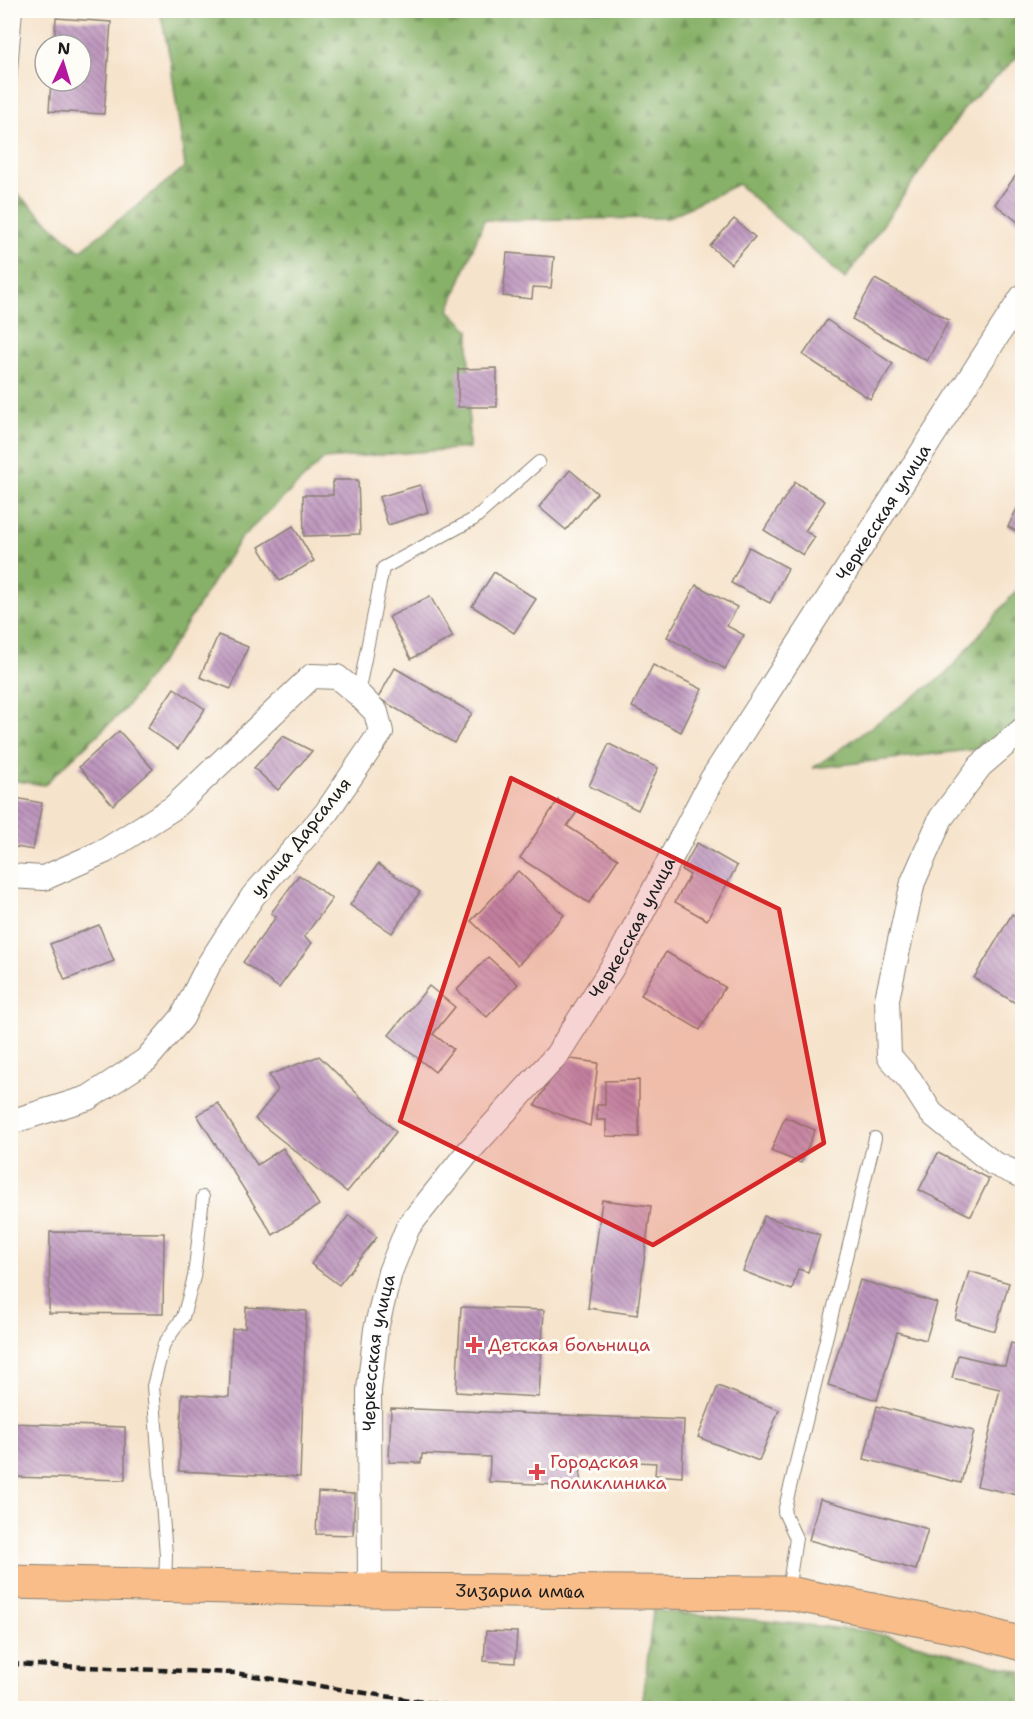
<svg xmlns="http://www.w3.org/2000/svg" width="1033" height="1719" font-family="'Shantell Sans',sans-serif">
<defs>
<pattern id="forest-firs" width="22" height="20" patternUnits="userSpaceOnUse" patternTransform="scale(1.5)"><rect width="22" height="20" fill="#87b168"/><path d="M5 1l3.5 6h-7zM16 11l3.5 6h-7z" fill="#6e8f55"/></pattern>
<pattern id="building-back-hatch" width="6" height="6" patternUnits="userSpaceOnUse" patternTransform="scale(1.5)"><rect width="6" height="6" fill="#bd95bd"/><path d="M-1 5l2 2M0 0l6 6M5-1l2 2" fill="none" stroke="#997999"/></pattern>
</defs>
<rect width="100%" height="100%" fill="#fdfcf7"/>
<filter id="ink" filterUnits="userSpaceOnUse"><feTurbulence type="fractalNoise" baseFrequency=".0167" numOctaves="2"/><feDisplacementMap in="SourceGraphic" scale="12" xChannelSelector="R" yChannelSelector="G"/><feConvolveMatrix kernelMatrix="1 2 1 2 8 2 1 2 1" color-interpolation-filters="sRGB"/></filter>
<filter id="wash" filterUnits="userSpaceOnUse"><feTurbulence type="fractalNoise" baseFrequency=".008" numOctaves="4" result="noise"/><feDisplacementMap in="SourceGraphic" scale="24" xChannelSelector="R" yChannelSelector="G"/><feGaussianBlur stdDeviation="1.35" result="paint"/><feColorMatrix in="noise" values="0 0 0 0 0 0 0 0 0 0 0 0 0 0 0 0 0 1.4 0 .05"/><feComposite in="paint" operator="in"/></filter>
<g filter="url(#wash)">
<rect width="100%" height="100%" fill="#f6e3cb"/>
<g fill="url(#forest-firs)" stroke="#526642" stroke-width="1.5">
<polygon points="160,11 1022,11 1022,53 968,103 845,279 738,184 667,218 484,220 449,310 469,330 469,448 324,459 240,539 174,644 124,710 44,785 11,780 10,187 80,251 185,167 170,58"/>
<polygon points="1022,584 1022,744 813,768 946,674"/>
<polygon points="653,1610 867,1631 1022,1672 1022,1708 642,1708"/>
</g>
<g id="blocks">
<g fill="url(#building-back-hatch)">
<polygon points="56,18 111,22 104,114 49,111 51,81 81,81 81,45 54,45"/>
<polygon points="1019,171 1022,174 1022,225 995,204"/>
<polygon points="734,219 755,237 731,264 710,246"/>
<polygon points="507,253 554,257 551,288 533,287 532,299 503,296"/>
<polygon points="875,279 949,320 927,361 852,319"/>
<polygon points="827,320 893,364 870,399 803,355"/>
<polygon points="497,368 497,407 458,407 458,369"/>
<polygon points="570,470 597,493 566,530 539,507"/>
<polygon points="333,480 358,480 360,534 304,536 303,495 333,495"/>
<polygon points="795,482 825,501 805,531 815,537 803,555 764,530"/>
<polygon points="420,485 428,512 388,525 379,497"/>
<polygon points="1022,498 1022,534 1008,527"/>
<polygon points="293,526 314,561 280,581 259,547"/>
<polygon points="749,547 788,568 770,603 731,583"/>
<polygon points="494,572 536,599 514,633 472,606"/>
<polygon points="696,585 737,607 727,626 744,635 725,669 667,637"/>
<polygon points="430,596 453,637 411,659 389,617"/>
<polygon points="218,635 248,647 231,689 200,677"/>
<polygon points="653,665 702,689 681,732 632,707"/>
<polygon points="395,668 472,713 454,743 378,698"/>
<polygon points="174,688 205,709 178,749 147,728"/>
<polygon points="119,731 153,769 113,805 79,767"/>
<polygon points="283,736 312,751 278,790 254,768"/>
<polygon points="609,744 658,768 638,810 589,786"/>
<polygon points="10,797 42,803 33,850 10,846"/>
<polygon points="558,800 577,812 567,826 618,859 589,903 520,858"/>
<polygon points="697,843 737,866 707,920 675,902 690,875 682,870"/>
<polygon points="378,864 420,892 392,933 350,905"/>
<polygon points="518,871 564,915 518,965 471,921"/>
<polygon points="299,875 332,899 304,937 312,943 279,988 243,962 276,917 271,913"/>
<polygon points="1012,914 1022,921 1022,1007 974,978"/>
<polygon points="99,925 114,961 65,980 50,944"/>
<polygon points="666,952 725,987 700,1030 641,995"/>
<polygon points="488,957 518,984 487,1017 457,990"/>
<polygon points="429,986 455,1007 433,1034 453,1049 435,1072 389,1035"/>
<polygon points="319,1056 396,1132 347,1192 255,1119 278,1090 269,1075"/>
<polygon points="564,1058 598,1063 590,1126 535,1105"/>
<polygon points="639,1080 639,1137 606,1136 606,1120 597,1120 597,1105 605,1105 605,1081"/>
<polygon points="218,1103 257,1165 283,1148 319,1205 273,1235 197,1115"/>
<polygon points="785,1117 815,1130 801,1163 771,1151"/>
<polygon points="938,1153 989,1179 971,1216 919,1190"/>
<polygon points="602,1200 651,1206 637,1315 588,1308"/>
<polygon points="349,1215 377,1237 339,1285 311,1264"/>
<polygon points="764,1216 820,1235 808,1272 798,1269 792,1290 743,1271"/>
<polygon points="50,1232 164,1233 163,1314 49,1313"/>
<polygon points="969,1271 1009,1283 995,1331 955,1319"/>
<polygon points="860,1280 937,1303 926,1340 897,1332 877,1400 828,1385"/>
<polygon points="246,1307 306,1311 300,1477 179,1471 182,1394 229,1397 232,1329 245,1328"/>
<polygon points="461,1307 544,1310 539,1397 456,1392"/>
<polygon points="1011,1343 1022,1346 1022,1446 1020,1456 1022,1457 1022,1496 977,1486 1000,1389 952,1378 958,1355 1005,1366"/>
<polygon points="718,1386 779,1410 759,1461 698,1437"/>
<polygon points="877,1406 974,1431 961,1483 864,1459"/>
<polygon points="391,1408 684,1420 682,1477 655,1475 656,1463 581,1459 580,1486 489,1482 490,1457 422,1454 421,1463 389,1462"/>
<polygon points="10,1423 125,1427 125,1480 10,1477"/>
<polygon points="318,1492 355,1494 353,1535 316,1534"/>
<polygon points="820,1499 928,1529 916,1570 809,1540"/>
<polygon points="486,1631 517,1632 515,1663 484,1661"/>
</g>
</g>
</g>
<g filter="url(#ink)">
<use href="#blocks" fill-opacity="0" stroke="#898074" stroke-width="1.5"/>
<g fill="none" stroke-linecap="round" stroke-linejoin="round">
<g stroke="#898074" stroke-width="14">
<g id="service">
<polyline points="10,82 16,10"/>
<polyline points="358,694 383,568 474,519 539,462"/>
<polyline points="165,1584 166,1555 153,1386 164,1344 183,1317 194,1277 203,1197"/>
<polyline points="788,1591 796,1538 784,1512 875,1138"/>
</g>
</g>
<g stroke="#898074" stroke-width="26">
<g id="minor">
<polyline points="1022,730 980,766 941,818 913,882 887,999 889,1056 910,1080 931,1113 993,1163 1022,1176"/>
<polyline points="10,876 44,878 105,851 173,808 312,676 337,677 358,694 376,712 381,732 326,813 253,896 209,964 182,1018 146,1060 88,1098 10,1122"/>
<path id="s1" d="M370,1590L369,1390L376,1329L390,1272L408,1227L469,1151L557,1055L620,955L712,779L1022,297"/>
</g>
</g>
<g stroke="#898074" stroke-width="35">
<g id="trunk">
<path id="s2" d="M10,1582L370,1590L788,1593L971,1630L1022,1644"/>
</g>
</g>
<use href="#service" stroke="#fff" stroke-width="12"/>
<use href="#minor" stroke="#fff" stroke-width="24"/>
<use href="#trunk" stroke="#f8bd89" stroke-width="33"/>
<polyline stroke="#1c1c1c" stroke-width="4.5" stroke-dasharray="9 4.5" stroke-linecap="butt" points="10,1664 235,1673 463,1708"/>
</g>
</g>
<path fill="#d62828" fill-opacity="0.2" stroke="#d62828" stroke-width="4.5" stroke-linejoin="round" d="M511,778L779,909L824,1143L653,1245L400,1121Z"/>
<g fill="#e0444e" stroke="#fdfcf7" stroke-width="2">
<path d="M471 1336h6v6h6v6h-6v6h-6v-6h-6v-6h6z"/>
<path d="M534 1463h6v6h6v6h-6v6h-6v-6h-6v-6h6z"/>
</g>
<g text-anchor="middle" dominant-baseline="central" stroke-width="6" stroke-linejoin="round" paint-order="stroke">
<g font-size="18" fill="#1c1c1c" stroke="#fdfcf7">
<text stroke="none"><textPath href="#s1" startOffset="1230">Черкесская улица</textPath></text>
<text transform="translate(301 837) rotate(-51)">улица Дарсалия</text>
<text stroke="none"><textPath href="#s1" startOffset="744">Черкесская улица</textPath></text>
<text stroke="none"><textPath href="#s1" startOffset="238">Черкесская улица</textPath></text>
<text stroke="none"><textPath href="#s2" startOffset="510">Ӡиӡариа имҩа</textPath></text>
</g>
<g font-size="18" fill="#be3a42" stroke="#fdfcf7" text-anchor="start">
<text x="488" y="1345">Детская больница</text>
<text x="550" y="1462">Городская<tspan x="550" dy="21">поликлиника</tspan></text>
</g>
</g>
<rect width="1033" height="1719" fill="none" stroke="#fdfcf7" stroke-width="36"/>
<g transform="translate(63 63) rotate(4)"><circle r="28" fill="#fdfcf7" stroke="#a3a29f" stroke-width="1.5"/>
<path d="M0-4.5L10 22L0 15L-10 22Z" fill="#b5179e"/>
<text y="-9" font-size="16" font-weight="bold" text-anchor="middle" fill="#1c1c1c">N</text>
</g>
</svg>
